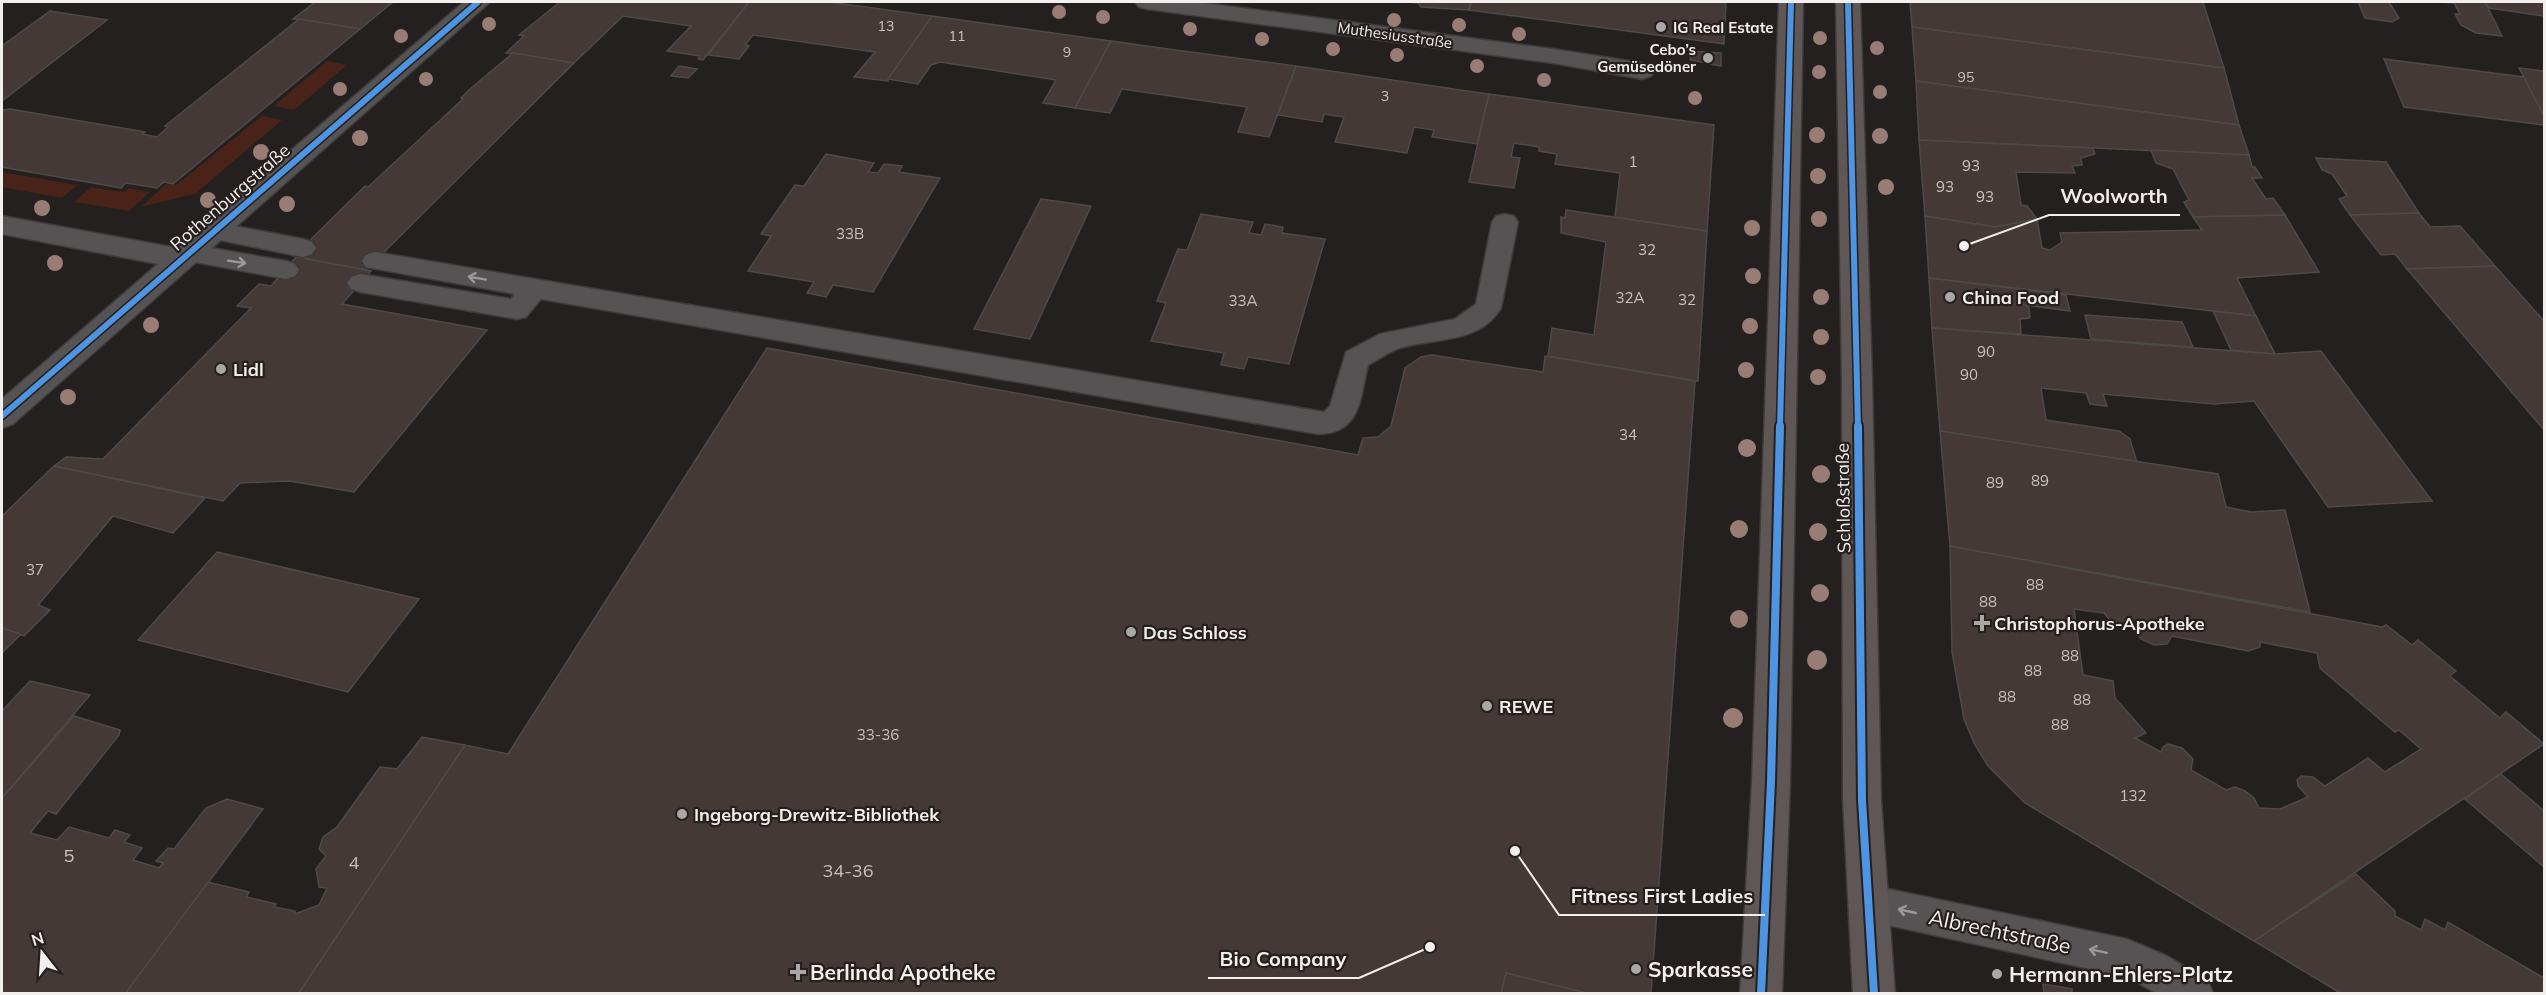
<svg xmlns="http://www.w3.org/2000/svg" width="2546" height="995" font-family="Mulish,sans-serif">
<rect width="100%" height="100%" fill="#23201f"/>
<g fill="#492318">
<polygon points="327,61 347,65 294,110 274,106"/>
<polygon points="262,116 282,120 195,194 141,207 166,184 176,185"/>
<polygon points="2,172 77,185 62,198 2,187"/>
<polygon points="91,187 123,192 129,188 150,192 129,211 74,202"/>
</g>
<g fill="#443936" stroke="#4d4a49" stroke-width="1.5" fill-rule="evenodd">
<polygon points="315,2 393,2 360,29 293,19"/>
<polygon points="560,2 749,2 703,60 698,59 700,56 667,51 691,26 623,16 574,63 506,53 524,36 519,35"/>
<polygon points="749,2 829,2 932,16 888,81 854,77 875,52 753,35 745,45 749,46 739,59 708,55"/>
<polygon points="1408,2 1471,2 1469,10 1421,7 1418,3"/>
<polygon points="1471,2 1726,2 1724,44 1469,10"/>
<polygon points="1910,2 2203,2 2224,68 1912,27"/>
<polygon points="2358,2 2389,2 2399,18 2392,22 2365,18"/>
<polygon points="2441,2 2485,2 2502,36 2476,33 2461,25 2455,14 2460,14 2454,3"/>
<polygon points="2485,2 2544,2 2544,16 2489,8"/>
<polygon points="50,11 107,20 2,101 2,46"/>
<polygon points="932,16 1111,41 1075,108 1043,103 1056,80 940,62 931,65 918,84 888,79"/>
<polygon points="299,19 360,29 173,184 164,182 157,188 126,183 121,188 2,167 2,110 10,109 145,132 142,134 157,137 168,127 165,126"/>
<polygon points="1912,27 2224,68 2239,125 1916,81"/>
<polygon points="1111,41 1168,49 1296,66 1269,137 1238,132 1247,107 1122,89 1110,113 1075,108"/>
<polygon points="1691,51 1721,53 1721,66 1690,60"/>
<polygon points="513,53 574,63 366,270 294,256 365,186 368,187 463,99 461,98 470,89"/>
<polygon points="2384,59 2524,77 2544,116 2544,125 2404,107"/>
<polygon points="679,66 697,69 688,78 671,76"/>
<polygon points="1296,66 1489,94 1477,144 1432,137 1434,130 1414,127 1407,153 1335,142 1344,117 1324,114 1322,122 1278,115"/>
<polygon points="2519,68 2544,71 2544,116 2524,77"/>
<polygon points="1916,81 2239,125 2249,155 1919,140"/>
<polygon points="1489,94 1714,125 1707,231 1615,217 1620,173 1555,164 1557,154 1539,151 1539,147 1514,143 1511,157 1520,158 1514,188 1469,182"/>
<polygon points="1919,140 2093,148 2095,154 2081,158 2082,165 2072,166 2075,173 2016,172 2021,205 2027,206 2037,219 1995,227 1925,216"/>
<polygon points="2151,150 2249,155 2252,167 2255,167 2262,178 2252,178 2266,199 2273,198 2285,215 2193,217 2184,202 2189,200 2173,169 2156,163"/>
<polygon points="826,154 874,163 868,172 878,173 884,164 902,166 899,172 940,178 873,292 833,285 826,297 807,293 814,282 748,271 771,236 761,234 795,185 804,186"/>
<polygon points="2316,158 2386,162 2419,213 2350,215 2339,199 2347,196 2332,174 2322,170"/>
<polygon points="1041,199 1091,206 1030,339 974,329"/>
<polygon points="1566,210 1707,231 1698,381 1548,356 1552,328 1594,335 1606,242 1561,233 1561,217 1565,218"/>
<polygon points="2419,213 2430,227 2460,226 2495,266 2407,269 2395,254 2381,255 2350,215"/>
<polygon points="1201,214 1253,222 1249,233 1261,235 1265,224 1283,227 1282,233 1325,239 1289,364 1248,357 1244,369 1221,365 1224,353 1151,341 1166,303 1157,301 1178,249 1187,250"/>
<polygon points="2285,215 2319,272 2237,278 2256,316 1929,278 1925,216 1995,227 2037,219 2042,248 2050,250 2062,242 2060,233 2202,230 2193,217"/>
<polygon points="296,257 371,271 342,304 487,330 354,492 289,481 240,483 223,501 54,466 66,457 103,459 251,308 237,306 259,284 271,286"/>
<polygon points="2495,266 2544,321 2544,430 2407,269"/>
<polygon points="1929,278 2066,295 2070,311 2025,305 2029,308 2030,318 2020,319 2021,334 1932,328"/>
<polygon points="2213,311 2256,316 2275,354 2231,350"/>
<polygon points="2085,315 2182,322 2193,347 2091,339"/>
<polygon points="1932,328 2275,354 2321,351 2432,501 2328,507 2254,401 2214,404 2103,394 2107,406 2090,404 2086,393 2041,388 2046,420 2119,431 2130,439 2137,463 1940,431"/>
<polygon points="767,348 1358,455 1363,438 1378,437 1391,426 1405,368 1421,357 1432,355 1543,372 1545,356 1695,381 1651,994 1591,994 1506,973 1501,994 298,994 465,745 508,754"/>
<polygon points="1940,431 2218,474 2226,507 2251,512 2285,510 2310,612 1950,546"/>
<polygon points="54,466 205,498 173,533 113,516 38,605 50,610 24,636 2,628 2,516"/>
<path d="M1950,546L2382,627L2386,625L2412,645L2418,640L2456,671L2450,676L2500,718L2506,712L2544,744L2254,941L2025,803L1988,766L1975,745L1964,719L1952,652ZM2074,609L2104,613L2111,622L2133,628L2141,639L2154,645L2167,644L2172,636L2248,651L2260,647V642L2317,653L2320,668L2395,732L2399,730L2421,749L2385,772L2368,758L2325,786L2313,777L2301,776L2297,780L2298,786L2308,797L2280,809L2259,808L2254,798L2245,791L2235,787L2226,790L2191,770L2193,759L2182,748L2168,744L2163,747L2161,752L2135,738L2146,733L2115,698L2113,681L2083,675Z"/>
<polygon points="217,552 419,599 348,692 138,640"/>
<polygon points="2,628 21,634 2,653"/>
<polygon points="30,681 90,695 2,798 2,711"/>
<polygon points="74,716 120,730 119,735 56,814 48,811 30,833 57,840 69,827 109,838 115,830 130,835 124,842 142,848 133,860 159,868 163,863 156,861 168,848 174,849 206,808 227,799 263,809 125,994 8,994 2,992 2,798"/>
<polygon points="422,737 465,745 298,994 125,994 208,882 249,892 246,897 276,904 274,907 295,911 295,914 319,905 327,888 319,887 316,869 326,856 319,849 323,837 337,827 380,767 397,769"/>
<polygon points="2501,774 2544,811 2544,867 2465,799"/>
<polygon points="2356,874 2395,911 2395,916 2421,930 2425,919 2445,930 2448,922 2544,978 2544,994 2342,994 2254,941"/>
<polygon points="1506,973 1591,994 1501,994"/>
<polygon points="2043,984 2072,989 2072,994 2044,994"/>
</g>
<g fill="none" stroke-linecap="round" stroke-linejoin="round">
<g stroke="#3e3b3a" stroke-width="3">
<g id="lane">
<path d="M1505,214L1514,216L1518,222L1501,308C1479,345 1433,337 1397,349C1387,353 1378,360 1368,365C1360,398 1361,434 1318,434L541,299L526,317L517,319L360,292L351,289L347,283L351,277L360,274L511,299L515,294L366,267L362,261L366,255L375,252L1324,412L1330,406L1346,352L1380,334L1455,319L1476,304L1492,222L1496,216Z"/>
<polygon points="214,222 303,239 312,242 316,248 312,254 303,257 205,237 201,231 205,225"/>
<polygon points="188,244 286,261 295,264 299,270 295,276 286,279 179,259 175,253 179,247"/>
<polygon points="1869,885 2127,939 2167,956 2208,980 2213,994 2158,994 2127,977 1869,921 1856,916 1851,903 1856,890"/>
</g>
</g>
<g stroke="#3e3b3a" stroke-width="3">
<g id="street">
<polygon points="464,2 490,2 13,424 2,428 2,399 158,264 2,234 2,216 177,248"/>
<polygon points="1135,2 1197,2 1553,49 1642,63 1651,66 1655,71 1651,76 1642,79 1553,63 1147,9 1139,7"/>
</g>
</g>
<g stroke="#3e3b3a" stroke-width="3">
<g id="secondary">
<polygon points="1779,2 1803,2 1790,782 1782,994 1740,994 1752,782"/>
<polygon points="1836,2 1860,2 1872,379 1881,800 1895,994 1853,994 1843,800 1842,379"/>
</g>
</g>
<use href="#lane" fill="#555353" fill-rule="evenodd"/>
<use href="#street" fill="#555353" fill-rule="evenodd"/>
<use href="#secondary" fill="#5e5755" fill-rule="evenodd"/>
<g stroke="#251f1d" stroke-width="9">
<g id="cycleway-far1">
<polyline points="1848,2 1858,427"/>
<polyline points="2,416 478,2"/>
<polyline points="1780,427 1791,2"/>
</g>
</g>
<g stroke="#251f1d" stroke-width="12">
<g id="cycleway">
<polyline points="1858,426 1862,800 1874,994"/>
<polyline points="1761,994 1771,782 1780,426"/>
</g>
</g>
<use href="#cycleway-far1" stroke="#4d94e3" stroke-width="6"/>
<use href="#cycleway" stroke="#4d94e3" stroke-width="8"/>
</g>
<g fill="#997c74">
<circle cx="1059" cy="12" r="7"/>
<circle cx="1103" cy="17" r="7"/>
<circle cx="1394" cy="20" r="7"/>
<circle cx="489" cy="24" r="7"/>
<circle cx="1459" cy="25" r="7"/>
<circle cx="1190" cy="29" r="7"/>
<circle cx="1519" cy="34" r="7"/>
<circle cx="401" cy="36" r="7"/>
<circle cx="1820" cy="38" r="7"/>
<circle cx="1262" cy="39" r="7"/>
<circle cx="1877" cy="48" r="7"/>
<circle cx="1333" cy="49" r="7"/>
<circle cx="1397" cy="55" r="7"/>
<circle cx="1477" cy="66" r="7"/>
<circle cx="1819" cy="72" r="7"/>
<circle cx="426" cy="79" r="7"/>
<circle cx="1544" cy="80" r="7"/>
<circle cx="340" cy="89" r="7"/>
<circle cx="1880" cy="92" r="7"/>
<circle cx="1695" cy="98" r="7"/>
<circle cx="1817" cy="135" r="8"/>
<circle cx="1880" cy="136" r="8"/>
<circle cx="360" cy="138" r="8"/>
<circle cx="261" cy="152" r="8"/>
<circle cx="1818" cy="176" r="8"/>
<circle cx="1886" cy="187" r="8"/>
<circle cx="208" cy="200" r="8"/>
<circle cx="287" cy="204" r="8"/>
<circle cx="42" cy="208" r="8"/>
<circle cx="1819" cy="219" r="8"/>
<circle cx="1752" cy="228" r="8"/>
<circle cx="55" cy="263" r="8"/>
<circle cx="1753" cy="276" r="8"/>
<circle cx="1821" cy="297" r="8"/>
<circle cx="151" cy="325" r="8"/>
<circle cx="1750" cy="326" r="8"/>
<circle cx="1821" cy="337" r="8"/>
<circle cx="1746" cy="370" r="8"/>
<circle cx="1818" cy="377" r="8"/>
<circle cx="68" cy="397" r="8"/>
<circle cx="1747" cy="448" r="9"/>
<circle cx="1821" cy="474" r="9"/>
<circle cx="1739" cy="529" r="9"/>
<circle cx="1818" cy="532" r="9"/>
<circle cx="1820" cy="593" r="9"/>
<circle cx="1739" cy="619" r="9"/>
<circle cx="1817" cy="660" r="10"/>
<circle cx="1733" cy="718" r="10"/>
</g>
<defs><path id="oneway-shaft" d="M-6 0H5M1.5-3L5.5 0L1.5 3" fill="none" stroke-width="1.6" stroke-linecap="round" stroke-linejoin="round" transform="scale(1.5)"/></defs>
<g stroke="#9c9999">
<use href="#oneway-shaft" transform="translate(237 262) rotate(9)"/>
<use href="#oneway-shaft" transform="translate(477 278) rotate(-170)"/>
<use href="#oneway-shaft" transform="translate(1907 911) rotate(-167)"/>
<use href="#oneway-shaft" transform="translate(2098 951) rotate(-168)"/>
</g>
<g fill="#aaa7a6" stroke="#251f1d" stroke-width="2">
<circle cx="1661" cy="27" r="6"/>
<circle cx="1708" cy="58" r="6"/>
<circle cx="1950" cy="297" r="6"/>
<circle cx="221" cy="369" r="6"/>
<path d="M1979 614h6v6h6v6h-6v6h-6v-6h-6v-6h6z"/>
<circle cx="1131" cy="632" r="6"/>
<circle cx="1487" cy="706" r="6"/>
<circle cx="682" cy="814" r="6"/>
<circle cx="1636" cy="969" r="6"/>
<path d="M795 963h6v6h6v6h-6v6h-6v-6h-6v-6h6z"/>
<circle cx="1997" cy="974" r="6"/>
</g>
<g text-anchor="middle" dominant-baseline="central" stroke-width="4.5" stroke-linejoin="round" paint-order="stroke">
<g font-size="14" fill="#c7c2c0">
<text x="886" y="26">13</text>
<text x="957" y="36">11</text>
<text x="1067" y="52">9</text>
<text x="1966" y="77">95</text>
<text x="1385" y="96">3</text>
</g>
<g font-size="15" font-weight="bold" fill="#f3efee" stroke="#251f1d" text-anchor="start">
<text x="1673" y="27">IG Real Estate</text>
<text x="1696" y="49" text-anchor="end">Cebo’s<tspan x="1696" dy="17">Gemüsedöner</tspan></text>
</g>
<g font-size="15" fill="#f3efee" stroke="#251f1d">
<text transform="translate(1395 35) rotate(8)">Muthesiusstraße</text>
</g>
<g font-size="15" fill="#c7c2c0">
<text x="1633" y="161">1</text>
<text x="1971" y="165">93</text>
<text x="1945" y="186">93</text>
<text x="1985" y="196">93</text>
<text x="850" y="233">33B</text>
<text x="1647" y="249">32</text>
<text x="1630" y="297">32A</text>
<text x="1687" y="299">32</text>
<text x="1243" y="300">33A</text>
<text x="1986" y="351">90</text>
<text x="1969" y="374">90</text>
<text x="1628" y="434">34</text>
<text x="2040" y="480">89</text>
<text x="1995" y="482">89</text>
<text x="35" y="569">37</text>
<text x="2035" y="584">88</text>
<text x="1988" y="601">88</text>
<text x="2070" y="655">88</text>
<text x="2033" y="670">88</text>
<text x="2007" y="696">88</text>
<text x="2082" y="699">88</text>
<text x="2060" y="724">88</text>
<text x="878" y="734">33-36</text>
<text x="2133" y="795">132</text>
</g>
<g font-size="18" fill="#f3efee" stroke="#251f1d">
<text transform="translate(230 197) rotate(-41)">Rothenburgstraße</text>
<text transform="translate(1843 498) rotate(-91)">Schloßstraße</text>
</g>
<g font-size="18" font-weight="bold" fill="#f3efee" stroke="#251f1d" text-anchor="start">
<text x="1962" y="297">China Food</text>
<text x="233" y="369">Lidl</text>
<text x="1994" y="623">Christophorus-Apotheke</text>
<text x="1143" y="632">Das Schloss</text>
<text x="1499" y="706">REWE</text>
<text x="694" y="814">Ingeborg-Drewitz-Bibliothek</text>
</g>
<g font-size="18" fill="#c7c2c0">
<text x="69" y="855">5</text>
<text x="354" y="862">4</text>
<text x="848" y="870">34-36</text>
</g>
<g font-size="21" fill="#f3efee" stroke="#251f1d">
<text transform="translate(2000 931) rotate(12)">Albrechtstraße</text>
</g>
<g font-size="21" font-weight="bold" fill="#f3efee" stroke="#251f1d" text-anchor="start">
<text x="1648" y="969">Sparkasse</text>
<text x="810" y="972">Berlinda Apotheke</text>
<text x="2009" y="974">Hermann-Ehlers-Platz</text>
</g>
</g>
<path fill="none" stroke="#f3efee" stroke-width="2" d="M1964 246L2049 215H2180M1515 851L1559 915H1765M1430 947L1359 978H1208"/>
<g fill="#f3efee" stroke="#251f1d" stroke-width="2">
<circle cx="1964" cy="246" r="6"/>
<circle cx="1515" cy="851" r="6"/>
<circle cx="1430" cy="947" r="6"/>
</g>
<g font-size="20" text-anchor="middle" font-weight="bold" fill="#f3efee" stroke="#251f1d" stroke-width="4.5" stroke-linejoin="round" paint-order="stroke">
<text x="2114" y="203">Woolworth</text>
<text x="1662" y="903">Fitness First Ladies</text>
<text x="1283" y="966">Bio Company</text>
</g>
<rect width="2546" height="995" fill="none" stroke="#f3efee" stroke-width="6"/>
<g transform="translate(42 953) rotate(343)" stroke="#251f1d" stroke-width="4.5" paint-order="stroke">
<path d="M0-4.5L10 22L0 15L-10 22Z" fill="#f3efee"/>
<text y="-9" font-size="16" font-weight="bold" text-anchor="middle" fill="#f3efee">N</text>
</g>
</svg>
